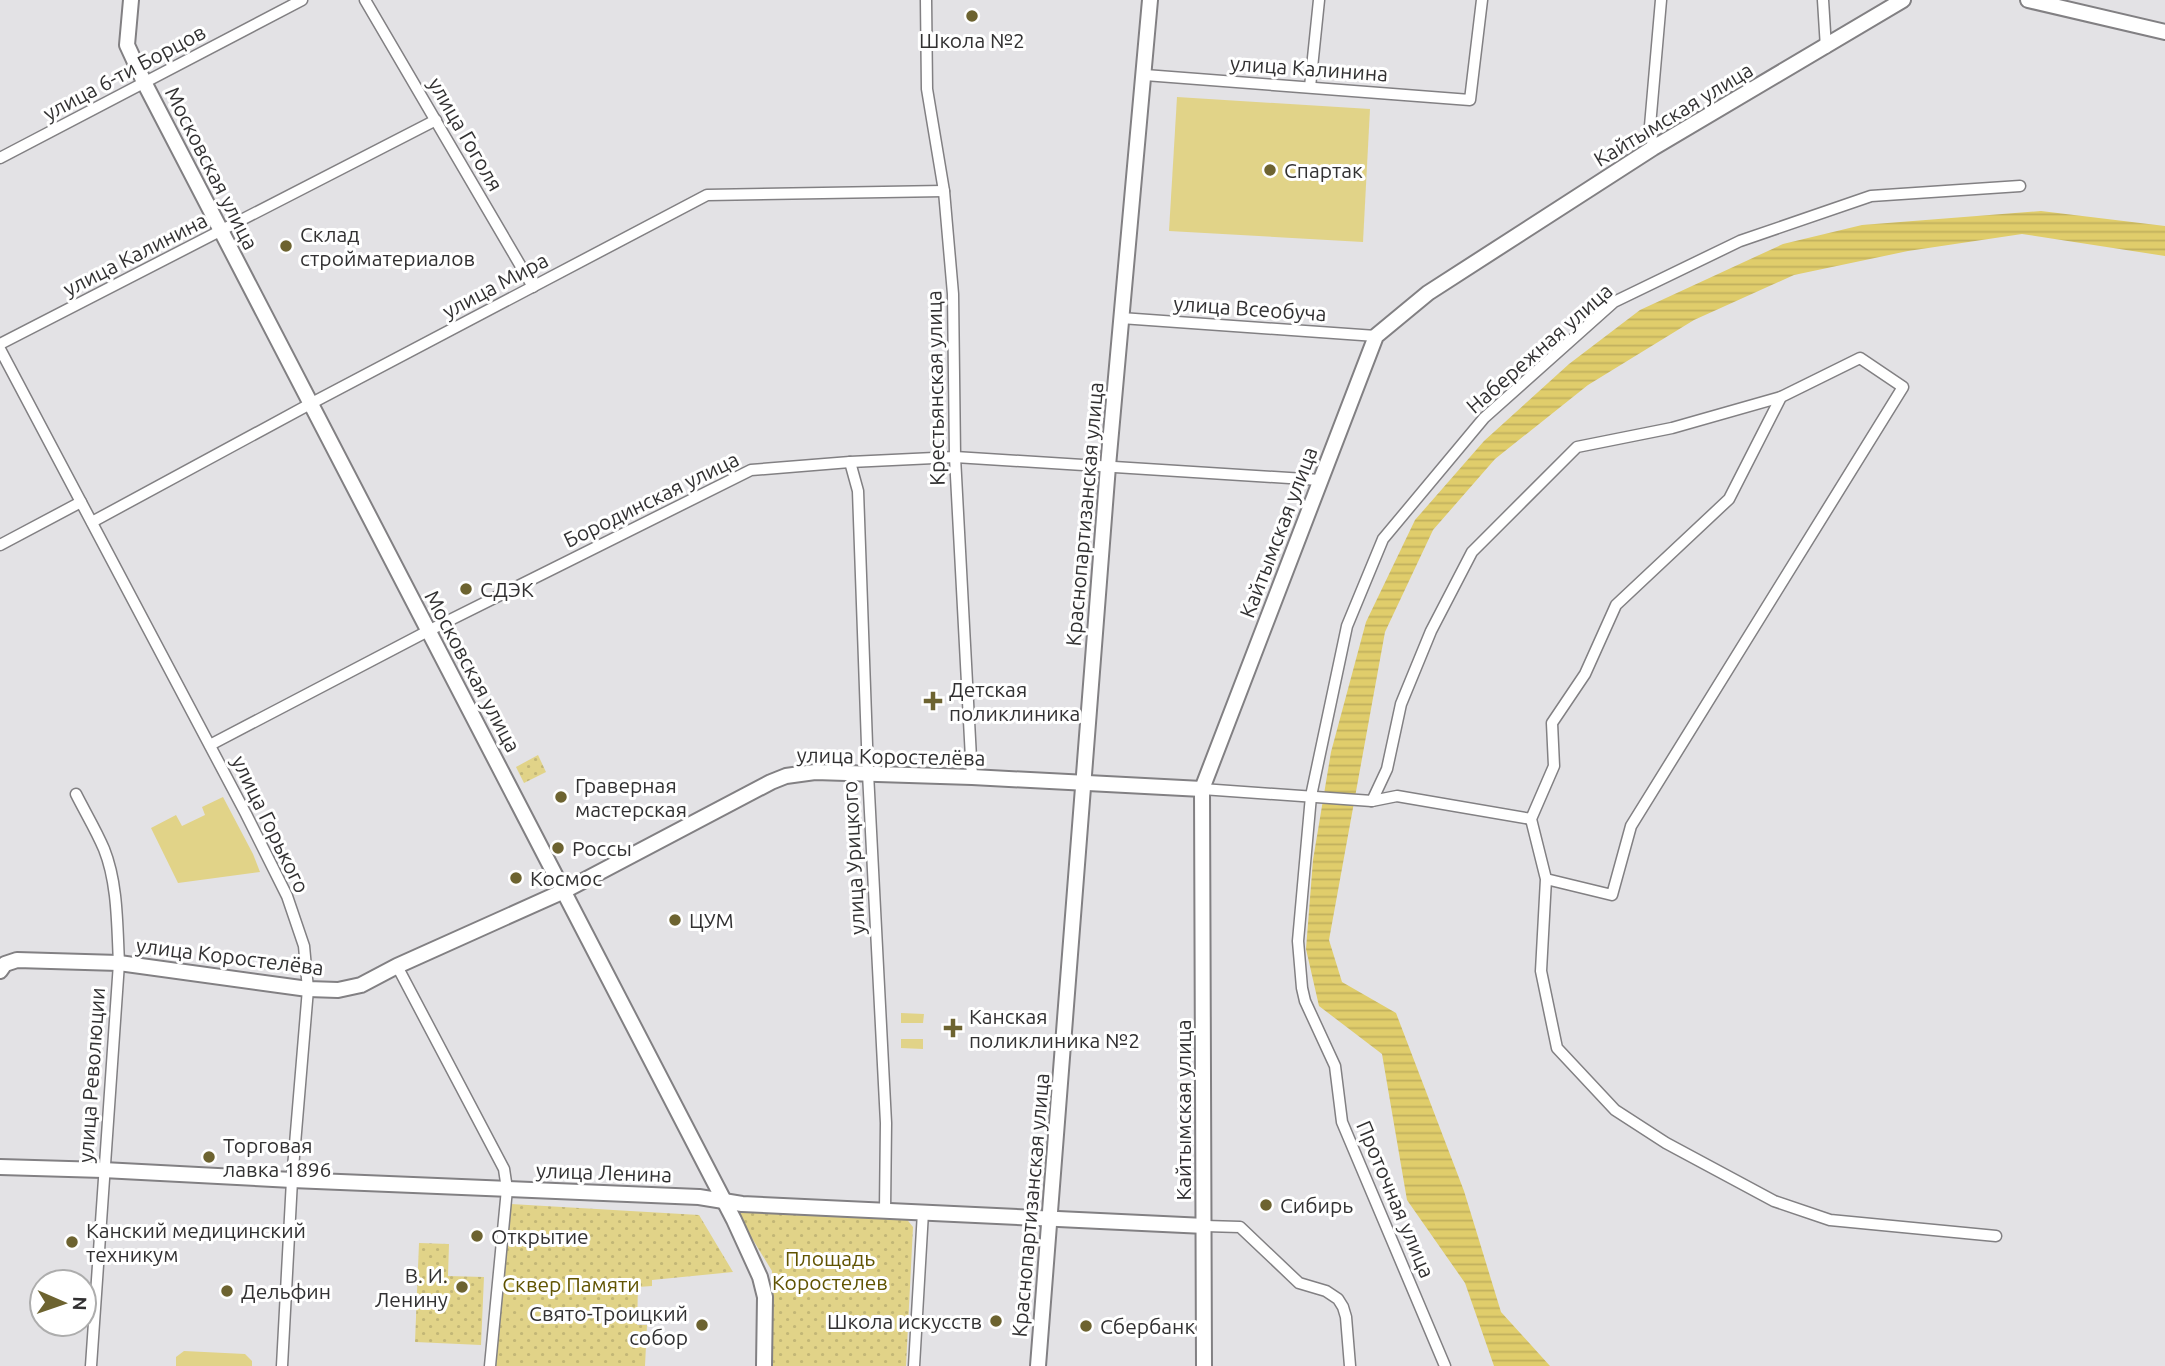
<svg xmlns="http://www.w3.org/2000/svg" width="2165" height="1366" font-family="Ubuntu,sans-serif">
<defs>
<pattern id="park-dots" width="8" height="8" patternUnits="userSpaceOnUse" patternTransform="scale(1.75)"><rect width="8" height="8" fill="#e1d388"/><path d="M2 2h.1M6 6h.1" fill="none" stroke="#c2b676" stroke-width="1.8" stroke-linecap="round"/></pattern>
<pattern id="water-rules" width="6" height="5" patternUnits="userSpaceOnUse" patternTransform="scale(1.75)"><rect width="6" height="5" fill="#e0cd6b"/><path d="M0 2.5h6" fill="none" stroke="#c1b05d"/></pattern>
</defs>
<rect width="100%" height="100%" fill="#e3e2e5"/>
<g fill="#e1d388">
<polygon points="1177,97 1370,109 1363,242 1169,231"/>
<polygon points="223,797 253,854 260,872 178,883 151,828 176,815 182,826 205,815 202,807"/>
<polygon points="901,1013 924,1014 923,1023 901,1023"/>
<polygon points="901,1039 923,1039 923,1049 901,1048"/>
<polygon points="184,1351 245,1354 252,1361 252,1366 176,1366 176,1357"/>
</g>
<g fill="url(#park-dots)">
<polygon points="538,755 546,772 524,783 516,767"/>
<polygon points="511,1204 699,1215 733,1272 652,1280 652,1286 638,1287 637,1325 647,1325 645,1366 496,1366"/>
<polygon points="742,1207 905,1217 913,1227 906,1366 769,1366 772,1271 736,1212"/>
<polygon points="419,1243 449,1244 448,1276 484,1277 481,1345 415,1342"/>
</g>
<polygon fill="url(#water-rules)" points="2041,211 2165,226 2165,256 2022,234 1908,251 1794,275 1694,320 1588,385 1495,459 1433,530 1385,632 1329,940 1342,982 1396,1013 1464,1191 1501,1312 1550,1366 1494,1366 1465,1283 1407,1200 1382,1054 1319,1006 1306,949 1313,860 1331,752 1366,622 1415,520 1484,441 1569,364 1640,310 1783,244 1862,225"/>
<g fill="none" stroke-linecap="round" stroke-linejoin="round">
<g stroke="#828083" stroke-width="13">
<g id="street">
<polyline points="365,0 533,287"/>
<polyline points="926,0 927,89 944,191 953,294 955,457 972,777"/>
<polyline points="1823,0 1826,48"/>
<polyline points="1145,75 1470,100 1482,0"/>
<polyline points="1310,87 1319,0"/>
<polyline points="1653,148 1650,126 1661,0"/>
<polyline points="0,158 302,0"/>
<polyline points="1121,318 1376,336"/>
<polyline points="0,344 436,120"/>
<polyline points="0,349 246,814 287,896 304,946 308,989 292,1180 282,1366"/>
<polyline points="850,462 858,491 868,773 886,1123 885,1210"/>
<polyline points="92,522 310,404 707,195 944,191"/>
<polyline points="0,545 81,502"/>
<polyline points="210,745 428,631 751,470 850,462 955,457 1320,480"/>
<polyline points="1202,789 1372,801 1397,796 1531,819"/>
<path d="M76,794C85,812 96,830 104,849C118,884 117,926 119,963L91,1366"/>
<polyline points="1372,801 1387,769 1401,704 1431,631 1472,552 1577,447 1672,428 1781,397"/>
<polyline points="1546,879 1612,895 1631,826 1903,387 1860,358 1781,397 1729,499 1616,605 1585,674 1552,723 1554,766 1531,819 1546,879 1541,971 1557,1048 1615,1110 1666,1143 1774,1201 1830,1220 1996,1236"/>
<polyline points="397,966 504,1169 507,1189 490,1366"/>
<polyline points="1205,1226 1240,1227 1299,1283 1326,1291 1338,1299 1343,1307 1346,1317 1350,1366"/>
<polyline points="914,1366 923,1212"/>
<polyline points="1445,1366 1342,1122 1335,1066 1305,1001 1302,988 1298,941 1311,796 1347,626 1383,539 1484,418 1614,302 1740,241 1871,196 2020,186"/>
</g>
</g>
<g stroke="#828083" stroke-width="18">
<g id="secondary">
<polyline points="131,0 127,45 145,84 734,1220 760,1277 765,1297 764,1366"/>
<polyline points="2028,0 2165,32"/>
<polyline points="0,971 5,964 17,960 119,963 308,989 338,990 361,985 397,966 564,891 771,782 786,776 815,772 972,777 1202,789"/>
<polyline points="0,1167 103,1170 292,1180 699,1197 742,1204 1205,1226"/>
<polyline points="1038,1366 1108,466 1150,0"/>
<polyline points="1204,1366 1202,789 1376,336 1428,293 1653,148 1903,0"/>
</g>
</g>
<use href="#street" stroke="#fff" stroke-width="10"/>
<use href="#secondary" stroke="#fff" stroke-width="14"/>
</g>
<g fill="#6d6330" stroke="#fff" stroke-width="2.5">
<circle cx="972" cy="16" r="7"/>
<circle cx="1270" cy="170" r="7"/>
<circle cx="286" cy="246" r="7"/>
<circle cx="466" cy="589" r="7"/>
<path d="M929.5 690.5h7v7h7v7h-7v7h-7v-7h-7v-7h7z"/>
<circle cx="561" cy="797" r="7"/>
<circle cx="558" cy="848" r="7"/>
<circle cx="516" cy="878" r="7"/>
<circle cx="675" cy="920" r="7"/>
<path d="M949.5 1017.5h7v7h7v7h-7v7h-7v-7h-7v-7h7z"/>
<circle cx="209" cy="1157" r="7"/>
<circle cx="1266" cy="1205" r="7"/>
<circle cx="477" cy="1236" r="7"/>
<circle cx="72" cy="1242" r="7"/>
<circle cx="462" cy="1287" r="7"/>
<circle cx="227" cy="1291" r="7"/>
<circle cx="996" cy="1321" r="7"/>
<circle cx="702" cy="1325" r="7"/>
<circle cx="1086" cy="1326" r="7"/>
</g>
<g text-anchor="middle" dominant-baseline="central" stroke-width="6" stroke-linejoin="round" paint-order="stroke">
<g font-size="21" fill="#323132" stroke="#fff" text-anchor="start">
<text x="972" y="40" text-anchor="middle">Школа №2</text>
<text x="1284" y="170">Спартак</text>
<text x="300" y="234">Склад<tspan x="300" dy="24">стройматериалов</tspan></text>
<text x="480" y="589">СДЭК</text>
<text x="949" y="689">Детская<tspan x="949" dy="24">поликлиника</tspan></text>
<text x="575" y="785">Граверная<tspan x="575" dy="24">мастерская</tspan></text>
<text x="572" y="848">Россы</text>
<text x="530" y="878">Космос</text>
<text x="689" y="920">ЦУМ</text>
<text x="969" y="1016">Канская<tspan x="969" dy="24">поликлиника №2</tspan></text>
<text x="223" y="1145">Торговая<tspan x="223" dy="24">лавка 1896</tspan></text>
<text x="1280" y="1205">Сибирь</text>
<text x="86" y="1230">Канский медицинский<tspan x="86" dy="24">техникум</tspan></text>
<text x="491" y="1236">Открытие</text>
<text x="448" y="1275" text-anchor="end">В. И.<tspan x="448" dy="24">Ленину</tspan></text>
<text x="241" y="1291">Дельфин</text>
<text x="688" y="1313" text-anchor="end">Свято-Троицкий<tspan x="688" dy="24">собор</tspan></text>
<text x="982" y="1321" text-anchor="end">Школа искусств</text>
<text x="1100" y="1326">Сбербанк</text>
</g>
<g font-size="21" fill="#323132" stroke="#fff">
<text transform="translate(1309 68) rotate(4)">улица Калинина</text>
<text transform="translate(124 72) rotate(-28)">улица 6-ти Борцов</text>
<text transform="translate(1673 114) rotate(-31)">Кайтымская улица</text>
<text transform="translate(466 134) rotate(60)">улица Гоголя</text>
<text transform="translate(212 168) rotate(63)">Московская улица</text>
<text transform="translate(135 254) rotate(-27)">улица Калинина</text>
<text transform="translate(495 285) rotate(-28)">улица Мира</text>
<text transform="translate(1250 308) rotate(4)">улица Всеобуча</text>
<text transform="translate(1539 348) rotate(-41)">Набережная улица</text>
<text transform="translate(935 388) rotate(-91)">Крестьянская улица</text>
<text transform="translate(651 499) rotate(-26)">Бородинская улица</text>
<text transform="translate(1084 514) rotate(-85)">Краснопартизанская улица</text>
<text transform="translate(1278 532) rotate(-69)">Кайтымская улица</text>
<text transform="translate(473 671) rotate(62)">Московская улица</text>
<text transform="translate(891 756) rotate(1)">улица Коростелёва</text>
<text transform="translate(271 824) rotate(64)">улица Горького</text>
<text transform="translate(853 858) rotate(-93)">улица Урицкого</text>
<text transform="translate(230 956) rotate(7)">улица Коростелёва</text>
<text transform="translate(91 1075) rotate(-86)">улица Революции</text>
<text transform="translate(1183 1110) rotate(-90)">Кайтымская улица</text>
<text transform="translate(604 1172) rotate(2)">улица Ленина</text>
<text transform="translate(1396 1199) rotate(67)">Проточная улица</text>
<text transform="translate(1030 1205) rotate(-85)">Краснопартизанская улица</text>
</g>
<g font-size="21" fill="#605301" stroke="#fff">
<text x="830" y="1258">Площадь<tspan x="830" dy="24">Коростелев</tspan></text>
<text x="571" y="1284">Сквер Памяти</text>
</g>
</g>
<g transform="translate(63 1303) rotate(92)"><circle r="33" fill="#ffffff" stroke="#adadad" stroke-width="2"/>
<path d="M0-5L12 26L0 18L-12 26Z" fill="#6d6330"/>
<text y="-10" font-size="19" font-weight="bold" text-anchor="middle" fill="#323132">N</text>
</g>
</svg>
